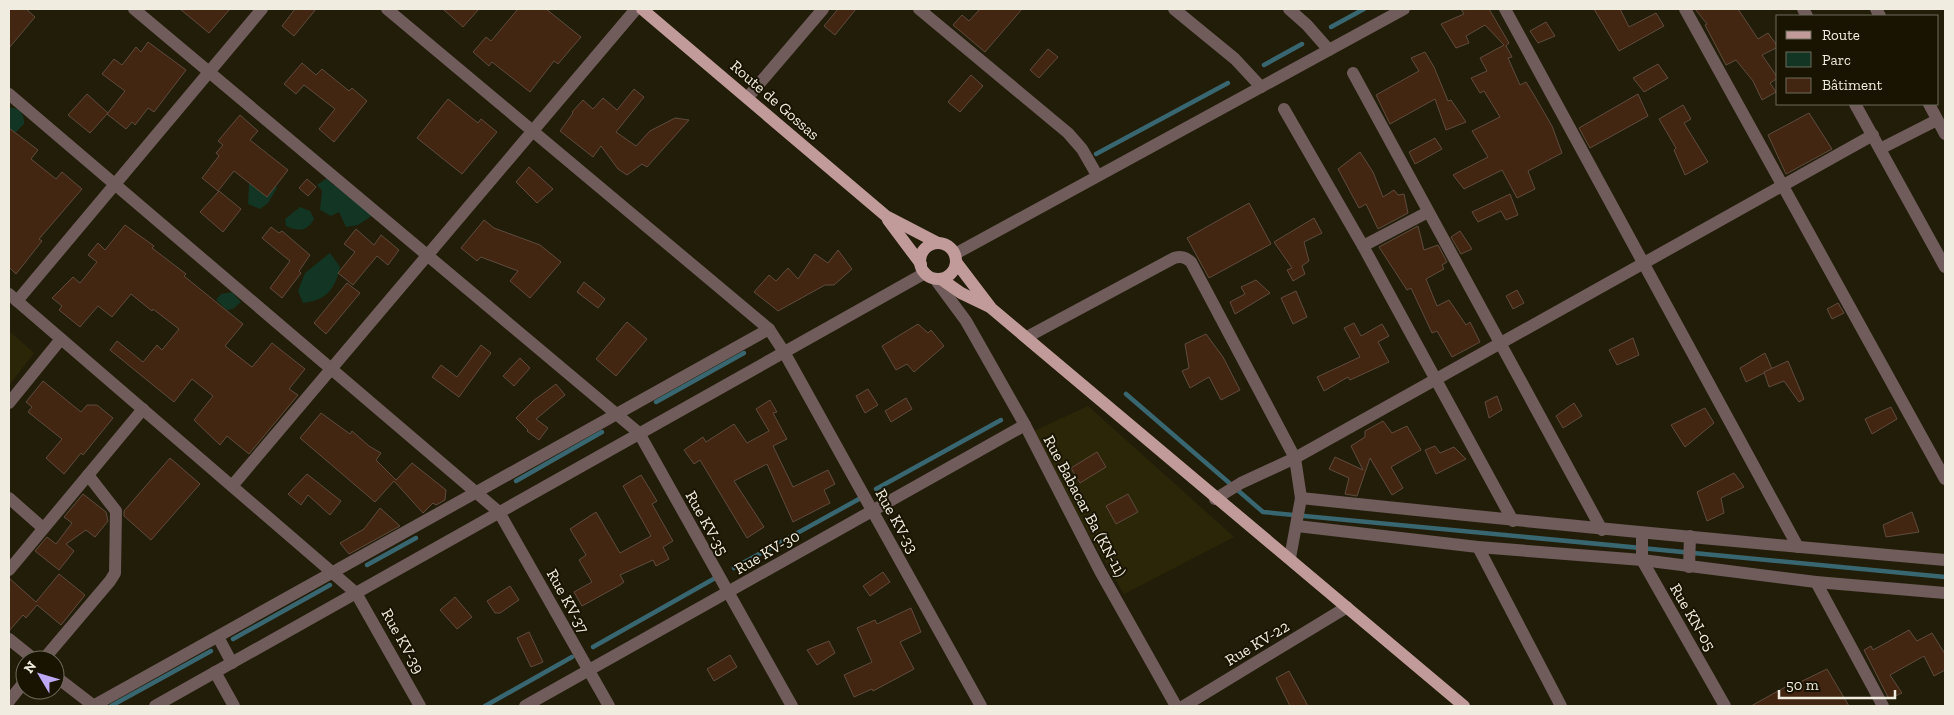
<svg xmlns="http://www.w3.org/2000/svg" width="1954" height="715" font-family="'Zilla Slab',serif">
<rect width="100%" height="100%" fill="#221d09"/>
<g fill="#2c2609">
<polygon points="9,331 34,353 9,385"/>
<polygon points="1088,406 1234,537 1124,594 1030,433"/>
</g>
<g fill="#133523">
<path d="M9,108C19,106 25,115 24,124L14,134L9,133Z"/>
<polygon points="267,177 277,188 268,203 260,209 248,204 249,183"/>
<polygon points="327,178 333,185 336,183 373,215 358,225 346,227 339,212 331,216 320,210 322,191 317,185"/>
<path d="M300,207L310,211L314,219C308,231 298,232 286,226L285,219Z"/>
<path d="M330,253L340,267C335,289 327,300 303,303L298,291L305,273Z"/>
<polygon points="232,292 241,302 233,309 227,310 216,300 221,294"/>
</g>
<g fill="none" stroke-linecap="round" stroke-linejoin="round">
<g stroke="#386772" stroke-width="4.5">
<polyline points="1331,27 1364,9"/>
<polyline points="1264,65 1302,44"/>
<polyline points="1096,154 1228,83"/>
<polyline points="1126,394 1263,512 1945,577"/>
<polyline points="656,402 744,353"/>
<polyline points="516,481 602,432"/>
<polyline points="876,489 1001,420"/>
<polyline points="367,565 416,538"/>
<polyline points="734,568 859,499"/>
<polyline points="233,639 330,585"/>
<polyline points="593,647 717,577"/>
<polyline points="111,706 211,651"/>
<polyline points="485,706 572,657"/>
</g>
</g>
<g fill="#422611" stroke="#5f4b3e">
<polygon points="9,9 26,9 35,17 9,48"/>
<polygon points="180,9 230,9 209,33"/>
<polygon points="295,9 316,9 294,36 282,26"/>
<polygon points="443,9 479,9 463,27"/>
<polygon points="518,9 546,9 581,37 558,64 554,61 530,92 492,62 489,66 473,52 486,37 491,41"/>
<polygon points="838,9 856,9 835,35 824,26"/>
<polygon points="980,9 1022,9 985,52 953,25 962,15 969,21"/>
<polygon points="1461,9 1489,9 1509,43 1506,46 1512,57 1508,58 1520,85 1526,82 1534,95 1552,126 1562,153 1528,171 1535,189 1517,198 1502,170 1464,189 1453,175 1488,157 1472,131 1500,117 1484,91 1480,93 1471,78 1487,71 1480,58 1504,45 1485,25 1466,36 1469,43 1456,48 1441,24 1464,14"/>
<polygon points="1594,9 1620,9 1629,27 1656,13 1664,26 1619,51"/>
<polygon points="1695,9 1738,9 1758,39 1768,33 1778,47 1762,55 1778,78 1770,83 1776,92 1762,100 1753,81 1736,60 1726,65 1705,25 1707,24"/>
<polygon points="1546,22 1555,36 1538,43 1530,31"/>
<polygon points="148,42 186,70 154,112 148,108 135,125 132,122 126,129 107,114 125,91 102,74 114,59 122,65 136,47 141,52"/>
<polygon points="1048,49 1058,57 1039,78 1030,70"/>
<polygon points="1425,52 1434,67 1448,101 1451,100 1466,122 1446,130 1435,99 1390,124 1376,95 1419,71 1411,58"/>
<polygon points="302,63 316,75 322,69 349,91 352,88 367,101 334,142 319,129 335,109 304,85 296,94 284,84"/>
<polygon points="1658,64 1668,78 1644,92 1633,78"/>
<polygon points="971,75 983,86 960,112 948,102"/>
<polygon points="634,89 644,97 616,132 636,146 650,131 675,118 689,120 647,167 642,164 627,175 618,169 601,146 593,157 560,131 573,113 572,112 583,100 593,109 603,98 617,110"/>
<polygon points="87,94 108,113 90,133 68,115"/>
<polygon points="1638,94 1648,116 1590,148 1579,128"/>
<polygon points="448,99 478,123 481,119 497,132 462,174 417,138"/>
<polygon points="1683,105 1691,119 1684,123 1708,162 1685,175 1674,150 1676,148 1659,119"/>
<polygon points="1809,113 1832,149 1786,174 1768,135"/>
<polygon points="240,115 258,131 250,140 288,170 267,197 234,171 218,191 202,178 219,156 216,153 223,145 218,141"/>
<polygon points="9,128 38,150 31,159 56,179 62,172 82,189 39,239 42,241 16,274 9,267"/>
<polygon points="1435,138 1442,149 1415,164 1409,152"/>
<polygon points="1360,152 1373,172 1383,197 1394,190 1398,195 1404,194 1408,213 1378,229 1366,204 1359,208 1338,169"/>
<polygon points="529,167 553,189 537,203 516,182"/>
<polygon points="307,179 316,187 308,196 299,188"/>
<polygon points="219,191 241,209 223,232 200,212"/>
<polygon points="1510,194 1518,215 1506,220 1501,211 1478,222 1472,212"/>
<polygon points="1249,203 1271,244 1209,278 1187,238"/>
<polygon points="1314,218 1322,233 1304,242 1309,261 1302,266 1305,274 1293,281 1287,270 1292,268 1274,242"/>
<polygon points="484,220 494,228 540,245 561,262 530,298 510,281 518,271 481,257 477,261 461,248"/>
<polygon points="125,225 154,246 152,248 186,274 184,276 243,324 225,346 252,367 272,343 305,369 289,389 298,395 249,454 227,436 220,445 194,420 213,396 192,379 174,402 110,350 117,341 143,362 157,345 162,350 179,329 153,309 152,311 131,294 112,317 98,306 80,327 59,310 62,306 52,298 73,277 80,283 97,262 88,255 98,243 105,250"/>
<polygon points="1418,226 1424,250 1438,245 1447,262 1442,265 1444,269 1426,279 1437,306 1449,300 1466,325 1470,322 1480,342 1452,357 1437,331 1432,333 1411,288 1407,290 1379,247"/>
<polygon points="271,227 279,233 282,231 310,255 299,271 301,273 282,298 270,288 290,261 262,238"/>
<polygon points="356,229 374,245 381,235 399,250 388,265 377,256 353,285 338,273 355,252 344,244"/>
<polygon points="1460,231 1472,249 1461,254 1451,237"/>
<polygon points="838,250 852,269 834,285 825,285 778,311 754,292 769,275 776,281 788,268 798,279 815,254 828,263"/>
<polygon points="1256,280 1270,293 1235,314 1230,302 1245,294 1241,287"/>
<polygon points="584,282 605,299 598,308 577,292"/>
<polygon points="347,283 360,293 326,334 314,323"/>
<polygon points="1517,290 1524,303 1513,309 1506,296"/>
<polygon points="1296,291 1307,317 1293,324 1281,298"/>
<polygon points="1838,303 1844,313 1832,319 1827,309"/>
<polygon points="627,322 647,339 616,376 596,359"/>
<polygon points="1354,323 1361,336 1382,324 1389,336 1378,342 1389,362 1350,380 1348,377 1324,391 1317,377 1360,357 1344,328"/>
<polygon points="918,324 928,333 931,330 944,346 914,372 907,364 896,370 882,346"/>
<polygon points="1206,334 1223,357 1240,390 1221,400 1209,377 1190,388 1182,371 1189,368 1185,344"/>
<polygon points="1633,338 1639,355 1617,365 1609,350"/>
<polygon points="481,345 491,353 459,397 432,377 441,365 457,377"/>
<polygon points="1765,353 1772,369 1746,382 1740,368"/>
<polygon points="520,358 530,368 514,386 503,376"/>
<polygon points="1788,361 1804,399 1799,402 1784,381 1769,387 1764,372"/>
<polygon points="43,381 81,412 87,405 97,405 113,418 83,455 81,453 64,474 46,458 62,439 28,412 32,407 26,402"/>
<polygon points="556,384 565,395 536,419 548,428 539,440 527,431 528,430 516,418 533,401"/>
<polygon points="868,389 878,405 865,413 856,396"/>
<polygon points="1497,396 1502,410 1489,418 1485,402"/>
<polygon points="906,398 912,409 891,422 885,411"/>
<polygon points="770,400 777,412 773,413 787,439 773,446 793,487 828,470 835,484 824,490 830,503 793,522 767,464 734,481 764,527 747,538 700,460 694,464 684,450 703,437 706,442 734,424 747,443 769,431 756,409"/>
<polygon points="1574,403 1582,416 1563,428 1556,416"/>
<polygon points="1891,407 1897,419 1872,434 1865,419"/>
<polygon points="1705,408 1714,423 1685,447 1671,425"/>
<polygon points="321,413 350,434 352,431 369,446 381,453 376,460 396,480 412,463 446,490 445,500 436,505 433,503 423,513 394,481 375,502 300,438"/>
<polygon points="1383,421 1392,433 1407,426 1421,450 1391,467 1403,488 1392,495 1370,458 1357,496 1345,494 1349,478 1329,469 1335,457 1363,470 1351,446 1365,437 1365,431"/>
<polygon points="1435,446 1440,453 1454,447 1466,459 1436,474 1425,450"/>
<polygon points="1097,452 1106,467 1080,483 1071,468"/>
<polygon points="170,458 200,484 151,540 124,516 124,511"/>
<polygon points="1734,473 1744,487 1721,498 1724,513 1707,521 1697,492"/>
<polygon points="307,474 341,501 330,515 308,495 301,505 288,494"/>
<polygon points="641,475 657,501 652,504 673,541 663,547 669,559 656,566 653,560 620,575 624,582 620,585 582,606 574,592 592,582 579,560 586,555 570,529 596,512 620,553 651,536 623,486"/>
<polygon points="83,494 106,512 108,521 95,537 86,530 66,544 74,551 59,570 35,551 47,537 56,544 72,523 64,517"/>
<polygon points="1128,494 1138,512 1116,524 1106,506"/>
<polygon points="380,508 400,526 349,554 340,543 364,529"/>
<polygon points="1912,512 1919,532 1886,537 1883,525"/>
<polygon points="883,572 890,582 870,596 863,586"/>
<polygon points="59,574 85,595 61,625 37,605 26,618 23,615 9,631 9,578 36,602"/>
<polygon points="510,586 519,600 500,613 495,613 487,601"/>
<polygon points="455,597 472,617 457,629 440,610"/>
<polygon points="911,608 921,632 900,642 914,669 873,691 872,689 854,697 844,675 872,662 857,628 875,620 877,624"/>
<polygon points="1909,630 1917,641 1932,633 1945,654 1945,670 1934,676 1924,656 1890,675 1902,693 1889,699 1864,650 1871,646 1873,650"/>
<polygon points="529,632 543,662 531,667 517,638"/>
<polygon points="829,641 835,653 817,665 807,650"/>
<polygon points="730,655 737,667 714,681 707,669"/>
<polygon points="1827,669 1849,706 1751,706 1789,685 1790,687"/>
<polygon points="1289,671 1308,706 1290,706 1276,678"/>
</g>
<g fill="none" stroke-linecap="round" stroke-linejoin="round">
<g stroke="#6f5c5b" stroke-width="12">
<polyline points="134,9 639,433 792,706"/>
<polyline points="387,9 769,329 784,352 981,706"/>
<polyline points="919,9 1068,133 1082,149 1097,175"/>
<polyline points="1174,9 1235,59 1261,87"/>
<polyline points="1289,9 1307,25 1329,50"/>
<polyline points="1505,9 1798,547"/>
<polyline points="1685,9 1945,479"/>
<polyline points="1803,9 1807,16"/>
<polyline points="1876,9 1880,16"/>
<polyline points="1353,73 1602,530"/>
<polyline points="9,94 499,512 609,706"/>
<polyline points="748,97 823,9"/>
<polyline points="1855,104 1945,267"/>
<polyline points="1929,104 1945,134"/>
<polyline points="1284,109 1363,246 1513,521"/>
<polyline points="1880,149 1937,120"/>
<polyline points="1363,246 1428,212"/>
<polyline points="955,254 1404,9"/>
<polyline points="935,279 966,321 1025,425 1100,571 1176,706"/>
<polyline points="9,294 356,593 420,706"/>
<polyline points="17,301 262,9"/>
<path d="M1027,337L1174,258C1181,256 1185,257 1191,262L1295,458L1301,498L1290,558"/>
<polyline points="9,403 61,339"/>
<polyline points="232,486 636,9"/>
<polyline points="9,498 43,528"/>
<path d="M1301,498C1516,521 1730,541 1945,560"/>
<polyline points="1215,499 1241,483 1295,458 1873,135"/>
<polyline points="1297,526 1478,547 1642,560 1816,582 1945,593"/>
<polyline points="1642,534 1642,560 1725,706"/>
<polyline points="1478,547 1561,706"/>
<polyline points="1689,567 1690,536"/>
<polyline points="9,570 143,409"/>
<polyline points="1816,582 1883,706"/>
<polyline points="218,637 232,663"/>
<polyline points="9,639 35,660"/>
<polyline points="43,660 110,581 115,573 116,511 88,475"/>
<polyline points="215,672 234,706"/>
<polyline points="55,676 94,706"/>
<polyline points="9,701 25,681"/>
<polyline points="93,706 769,329"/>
<polyline points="155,706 925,273"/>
<polyline points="525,706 1025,425"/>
<polyline points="1184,706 1347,607"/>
</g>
<g stroke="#c19b9a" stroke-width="12">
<polyline points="642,9 886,216 938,243"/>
<polyline points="888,220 921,264"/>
<circle cx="938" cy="261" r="18"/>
<polyline points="956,262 991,308 1464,706"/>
<polyline points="941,279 961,293 988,306"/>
</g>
</g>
<g text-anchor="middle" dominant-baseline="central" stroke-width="4" stroke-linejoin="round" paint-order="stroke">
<g font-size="16" fill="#f0ede0" stroke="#191402">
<text transform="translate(775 100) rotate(41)">Route de Gossas</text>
<text transform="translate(1085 506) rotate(62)">Rue Babacar Ba (KN-11)</text>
<text transform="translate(897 521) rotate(61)">Rue KV-33</text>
<text transform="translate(707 523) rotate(61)">Rue KV-35</text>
<text transform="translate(767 552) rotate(-30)">Rue KV-30</text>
<text transform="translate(568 601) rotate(61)">Rue KV-37</text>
<text transform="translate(1693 617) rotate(60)">Rue KN-05</text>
<text transform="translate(403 641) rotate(61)">Rue KV-39</text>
<text transform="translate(1257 643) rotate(-31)">Rue KV-22</text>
</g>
</g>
<rect width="1954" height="715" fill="none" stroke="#f0ede0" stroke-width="20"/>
<rect x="1776" y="15" width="162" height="90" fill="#191402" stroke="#6f6b5b"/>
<rect x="1786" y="31" width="25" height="8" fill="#c19b9a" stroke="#6f6b5b"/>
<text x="1822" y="40" font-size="15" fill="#f0ede0">Route</text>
<rect x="1786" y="52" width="25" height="15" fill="#133523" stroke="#6f6b5b"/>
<text x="1822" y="65" font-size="15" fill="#f0ede0">Parc</text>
<rect x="1786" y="78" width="25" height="15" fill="#422611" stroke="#6f6b5b"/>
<text x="1822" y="90" font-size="15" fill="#f0ede0">Bâtiment</text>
<g transform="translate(40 675) rotate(308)"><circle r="24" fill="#191402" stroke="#6f6b5b"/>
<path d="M0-4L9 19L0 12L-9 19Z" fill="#bda9f5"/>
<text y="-8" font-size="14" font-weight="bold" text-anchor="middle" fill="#f0ede0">N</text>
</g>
<path d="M1779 690v8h116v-8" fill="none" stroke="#f0ede0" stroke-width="2.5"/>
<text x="1786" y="690" font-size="15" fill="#f0ede0" stroke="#191402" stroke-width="4" paint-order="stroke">50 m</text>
</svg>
